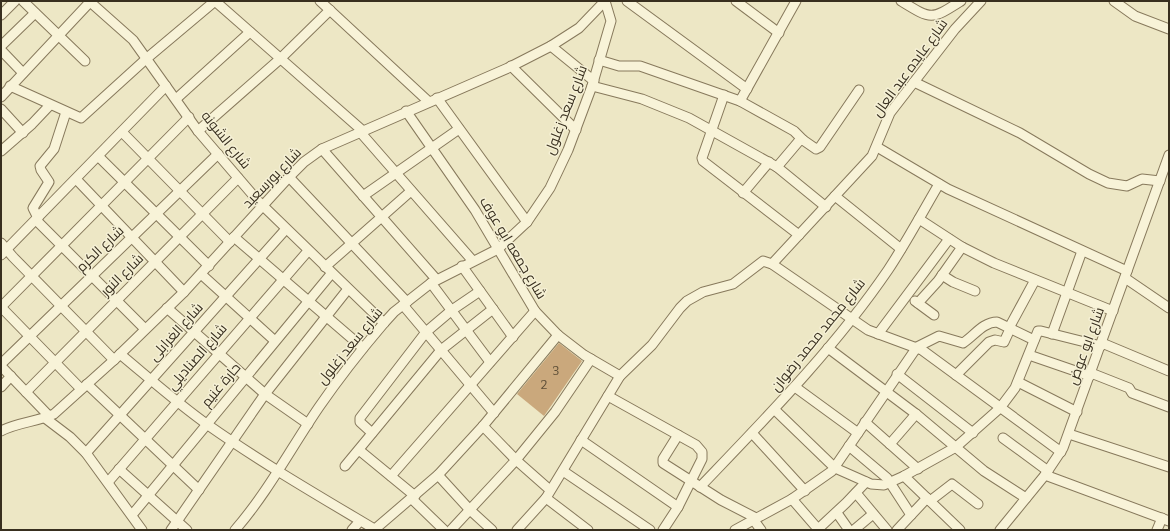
<svg xmlns="http://www.w3.org/2000/svg" width="1170" height="531" font-family="Bitter,Cairo,serif">
<rect width="100%" height="100%" fill="#ede7c5"/>
<polygon fill="#caa87c" points="559,343 582,361 544,416 517,394"/>
<g fill="none" stroke-linecap="round" stroke-linejoin="round">
<g stroke="#87795c" stroke-width="11">
<g id="minor">
<polyline points="23,1 85,61"/>
<polyline points="89,1 133,40 198,131 258,201 384,323"/>
<polyline points="215,1 364,132"/>
<polyline points="320,1 429,102"/>
<polyline points="627,1 747,89"/>
<polyline points="736,1 779,33"/>
<path d="M901,1C932,20 931,20 961,1"/>
<polyline points="1114,1 1135,16 1169,29"/>
<polyline points="1,15 15,1"/>
<polyline points="1,46 35,13"/>
<polyline points="551,46 594,81"/>
<polyline points="1,50 23,73"/>
<polyline points="599,60 619,66 640,66 740,101 796,1"/>
<polyline points="511,66 576,130"/>
<polyline points="914,82 1020,133 1089,174 1108,183 1127,186 1142,179 1160,181"/>
<polyline points="10,86 81,118 146,59 215,1"/>
<polyline points="592,86 642,99 689,118 777,167 826,207"/>
<polyline points="724,95 702,158 703,161 799,235"/>
<polyline points="1,97 90,2"/>
<polyline points="437,98 527,222"/>
<polyline points="176,99 250,32"/>
<polyline points="740,101 794,131 803,140"/>
<polyline points="1,109 23,133"/>
<polyline points="406,111 475,210 535,311 558,335 584,355 620,376"/>
<polyline points="198,131 280,59 330,10"/>
<polyline points="122,132 230,242"/>
<polyline points="361,133 472,260"/>
<polyline points="877,147 948,189 1127,271"/>
<polyline points="322,149 436,279"/>
<polyline points="1,151 32,124 50,105"/>
<polyline points="98,156 209,266"/>
<polyline points="777,167 799,141 803,140 816,149 820,147 859,90"/>
<polyline points="289,177 407,302"/>
<polyline points="76,179 184,292"/>
<polyline points="743,193 769,162"/>
<polyline points="363,196 459,129"/>
<polyline points="835,196 901,249"/>
<polyline points="38,218 33,208 49,182 41,170 40,166 54,149 66,112"/>
<polyline points="919,219 962,247 994,263 1113,311"/>
<polyline points="36,220 145,329"/>
<polyline points="234,237 363,348"/>
<polyline points="1,243 13,257 114,360"/>
<polyline points="1,255 166,86"/>
<polyline points="772,264 872,156 890,113 955,29 981,1"/>
<polyline points="462,266 513,337"/>
<polyline points="325,267 411,191"/>
<polyline points="201,274 275,341"/>
<polyline points="942,275 953,282 975,291"/>
<polyline points="1125,278 1169,308"/>
<polyline points="431,283 490,362"/>
<polyline points="915,301 934,315"/>
<polyline points="918,303 938,281 962,247"/>
<polyline points="403,305 494,413"/>
<polyline points="1,307 189,117"/>
<polyline points="1,307 81,389"/>
<polyline points="167,308 265,394 308,424"/>
<polyline points="1009,328 1035,280"/>
<polyline points="878,334 949,239"/>
<polyline points="1052,334 1082,251"/>
<polyline points="1102,343 1169,371"/>
<polyline points="828,348 916,414 984,471 1026,498"/>
<path d="M120,354C149,378 177,403 208,425C262,463 319,496 376,530"/>
<polyline points="1029,355 1090,376"/>
<polyline points="1,364 218,154"/>
<polyline points="1,366 49,416"/>
<polyline points="1091,373 1129,388 1132,393 1169,407"/>
<polyline points="897,374 973,433"/>
<polyline points="956,375 989,342 995,340 1004,342 1010,329"/>
<polyline points="1018,382 1077,412"/>
<polyline points="87,384 199,490"/>
<polyline points="1,387 11,376"/>
<polyline points="795,387 858,433"/>
<polyline points="26,392 238,178"/>
<polyline points="608,396 696,445 702,452 702,459 678,507 663,530"/>
<polyline points="775,410 835,468 871,484 884,485 904,476 956,447 1000,408 1015,388 1038,331 1041,331 1101,346"/>
<polyline points="45,418 70,437 86,453 142,530"/>
<polyline points="865,422 918,469"/>
<polyline points="483,426 516,460 550,490"/>
<path d="M1,431C18,422 37,422 54,414L114,360L184,292L289,177L304,162L322,149L508,68L551,46L579,28L605,1"/>
<polyline points="372,433 360,422 360,418 426,332 452,310 480,291"/>
<polyline points="752,433 805,491"/>
<polyline points="1069,434 1169,467"/>
<polyline points="678,435 663,459 663,463 721,500 756,518"/>
<polyline points="1003,438 1048,471"/>
<polyline points="581,440 678,507"/>
<polyline points="890,444 916,414"/>
<polyline points="849,446 887,478 911,515"/>
<polyline points="359,450 415,496"/>
<polyline points="86,453 286,229"/>
<polyline points="345,466 441,350 493,309"/>
<polyline points="119,469 187,530"/>
<polyline points="563,471 650,530"/>
<polyline points="438,475 470,510 492,530"/>
<polyline points="1045,475 1169,521"/>
<polyline points="391,476 535,311"/>
<polyline points="904,476 960,530"/>
<polyline points="109,481 308,251"/>
<path d="M700,487C766,418 834,349 888,270C906,243 922,213 939,184"/>
<polyline points="856,493 887,530"/>
<polyline points="546,498 588,530"/>
<polyline points="412,499 444,530"/>
<polyline points="792,499 818,529"/>
<polyline points="930,501 952,484 978,504"/>
<polyline points="837,513 849,530"/>
<polyline points="132,515 331,274"/>
<polyline points="753,519 761,530"/>
<polyline points="171,530 265,394 348,289"/>
<path d="M235,530C268,492 291,448 319,407C339,378 361,350 384,323L394,312L431,283L498,249L527,222L550,188L568,150L592,86L611,21L605,1"/>
<polyline points="352,530 360,521"/>
<polyline points="374,530 438,475 483,426 558,335"/>
<polyline points="451,530 516,460 555,412 591,359"/>
<polyline points="517,530 546,498 620,376 652,345 680,308 687,301 703,292 733,284 763,261 772,264 868,330 922,350 1061,452"/>
<path d="M735,530L792,499L832,471L917,347L939,336L963,343C974,336 983,322 997,322L1034,340"/>
<polyline points="817,530 846,503 866,482"/>
<polyline points="854,530 873,514"/>
<polyline points="897,530 927,498"/>
<polyline points="1000,530 1045,475 1063,448 1169,155"/>
<polyline points="1157,530 1162,518"/>
</g>
</g>
<use href="#minor" stroke="#f8f3d8" stroke-width="9"/>
</g>
<g text-anchor="middle" dominant-baseline="central" stroke-width="3" stroke-linejoin="round" paint-order="stroke">
<g font-size="12" fill="#5c4d36">
<text x="556" y="371">3</text>
<text x="544" y="385">2</text>
</g>
<g font-size="14" fill="#382f1f" stroke="#f5f0d5">
<text transform="translate(910 68) rotate(-54)">شارع عايده عبد العال</text>
<text transform="translate(566 110) rotate(-69)">شارع سعد زغلول</text>
<text transform="translate(226 140) rotate(51)">شارع الشونه</text>
<text transform="translate(272 178) rotate(-46)">شارع بورسعيد</text>
<text transform="translate(513 248) rotate(59)">شارع جمعه ابو عوف</text>
<text transform="translate(100 249) rotate(-44)">شارع الكرم</text>
<text transform="translate(122 275) rotate(-45)">شارع النور</text>
<text transform="translate(176 332) rotate(-48)">شارع الغرابلى</text>
<text transform="translate(818 335) rotate(-51)">شارع محمد محمد رضوان</text>
<text transform="translate(350 346) rotate(-51)">شارع سعد زغلول</text>
<text transform="translate(1086 346) rotate(-70)">شارع ابو عوض</text>
<text transform="translate(197 357) rotate(-49)">شارع الصناديلي</text>
<text transform="translate(221 385) rotate(-50)">حارة غنيم</text>
</g>
</g>
<rect width="1170" height="531" fill="none" stroke="#382f1f" stroke-width="4"/>
</svg>
